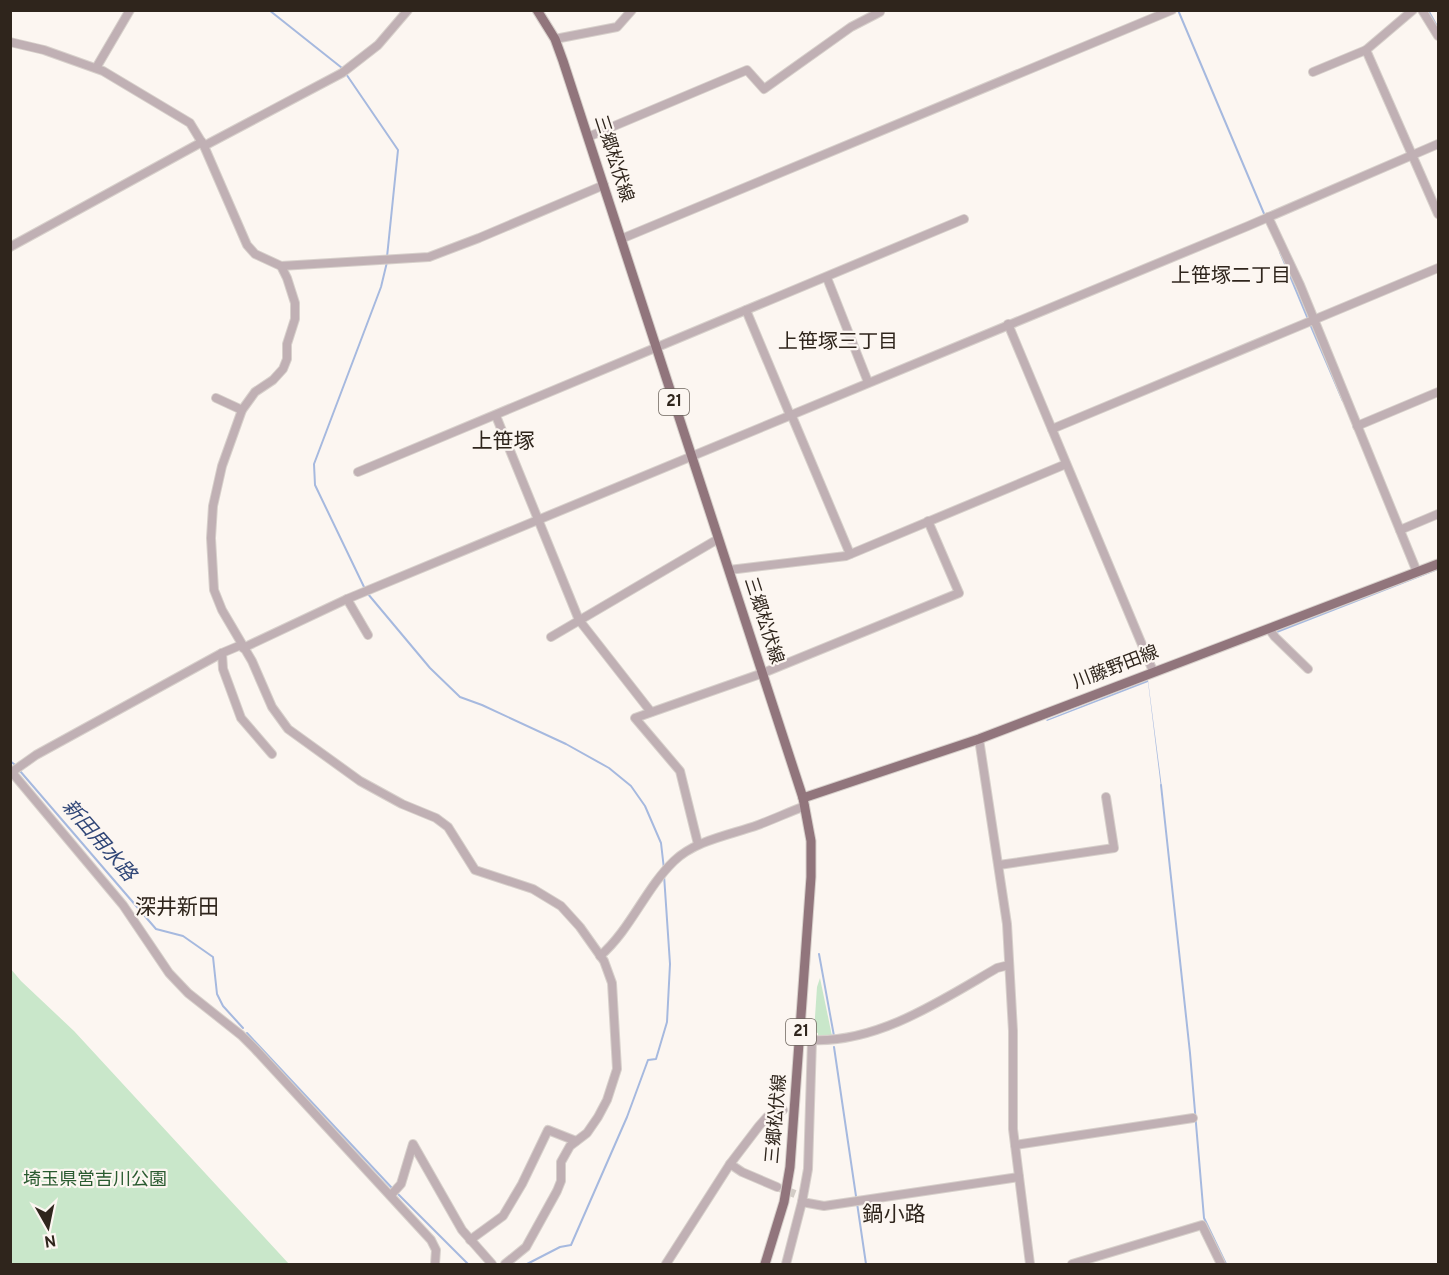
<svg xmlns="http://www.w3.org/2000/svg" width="1449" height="1275" font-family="Overpass,'Noto Sans JP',sans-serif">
<rect width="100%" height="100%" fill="#fcf6f1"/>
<g fill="#c9e7ca">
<polygon points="10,968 21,981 74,1031 289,1264 11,1264"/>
<polygon points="820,978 832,1036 818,1036 818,1033 814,1032 817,987"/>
</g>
<g fill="#a6b9df">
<polygon points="1438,568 1438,570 1277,633 1276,631"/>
<polygon points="1148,680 1162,788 1161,788 1148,682 1047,721 1046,720"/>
</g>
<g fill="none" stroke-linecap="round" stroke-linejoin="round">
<g stroke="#a6b9df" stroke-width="2">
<polyline points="269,10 342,68 398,150 387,257"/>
<polyline points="1178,10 1265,216"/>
<polyline points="1428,10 1438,28"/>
<polyline points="1280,252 1308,319"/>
<polyline points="1310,324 1343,401"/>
<polyline points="365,589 315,485 314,464 381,287 387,262"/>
<polyline points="368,594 430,668 460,697 482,705 566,744 609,768 631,786 645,806 661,843 664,869"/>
<polyline points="10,761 14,764"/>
<polyline points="20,771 156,929 183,936 213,957 217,994 223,1006 243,1028"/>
<polyline points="1161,785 1190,1053 1204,1218 1226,1264"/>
<polyline points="819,954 834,1036"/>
<polyline points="247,1033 392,1188"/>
<polyline points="834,1047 866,1264"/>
<polyline points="398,1194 468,1264"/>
<polyline points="527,1264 560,1247 571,1245 627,1117 648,1060 656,1059 667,1022 670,964 664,875"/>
</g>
<polyline stroke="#d3ccc6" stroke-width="8" stroke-dasharray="8 4" stroke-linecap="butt" points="777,1187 795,1194"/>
<g stroke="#d7d0cb" stroke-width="10">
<g id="minor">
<polyline points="1422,10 1438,36"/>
<polyline points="555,39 617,27 632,10"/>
<polyline points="10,42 44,50 103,71 190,123 204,146 247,245 255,254 281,266 287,278 295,303 295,319 287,344 287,359 283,369 273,380 255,392 242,410 222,466 213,506 211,538 214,590 222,610 252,661 272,707 288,729 360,781 402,804 436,818 448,827 475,870 533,889 561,906 580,927 604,961 612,983 617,1069 607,1100 598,1117 587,1133 570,1146 561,1162 561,1181 557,1191 526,1247 505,1264"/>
<polyline points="1366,50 1438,214"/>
<polyline points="96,68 130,10"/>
<polyline points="1313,72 1366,50 1413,10"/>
<polyline points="588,137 747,70 764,89 851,27 880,12"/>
<polyline points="204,146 342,73 378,45 408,10"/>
<polyline points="1268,217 1300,285 1417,572"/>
<polyline points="621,239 1172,10"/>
<polyline points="10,247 202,142"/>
<polyline points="281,266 429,257 479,238 604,185"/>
<polyline points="827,278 868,382"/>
<polyline points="746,310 790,415"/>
<polyline points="1008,324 1153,671"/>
<polyline points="216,398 242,410"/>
<polyline points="791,414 850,554"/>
<polyline points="496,416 579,620 651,712"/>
<polyline points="1357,426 1438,392"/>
<polyline points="1052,429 1438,268"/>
<polyline points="358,472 964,219"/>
<polyline points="1400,530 1438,514"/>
<polyline points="729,570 846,556 1066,464"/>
<polyline points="347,599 368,635"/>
<polyline points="1269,629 1275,637 1308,669"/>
<polyline points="551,637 718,539"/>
<polyline points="243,648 347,599 1248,226 1438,144"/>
<polyline points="222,653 223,669 241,718 272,754"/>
<polyline points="979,739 1007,924 1013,1031 1013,1129 1030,1264"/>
<polyline points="10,770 123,905 169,973 188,993 241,1035 255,1049 431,1240 436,1250 435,1264"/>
<polyline points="12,772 36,755 222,653 241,645"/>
<polyline points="698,844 680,771 635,718 763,673 959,593 928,521"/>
<polyline points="999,865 1114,848 1106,797"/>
<path d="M600,956C631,929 645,889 674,861C696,840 730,835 758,825C774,819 789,812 805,806"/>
<polyline points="1015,1145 1193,1118"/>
<polyline points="730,1164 742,1172 777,1187"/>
<polyline points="391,1195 401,1184 413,1144 462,1230 492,1264"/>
<polyline points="802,1202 824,1206 1019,1177"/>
<polyline points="470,1240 503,1216 522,1184 548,1130 576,1141"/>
<polyline points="666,1264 730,1164 759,1126 767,1117 783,1110"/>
<path d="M786,1264L802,1202L808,1169L812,1040C878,1043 942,1000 997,968L1009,965"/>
<polyline points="1072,1264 1202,1225 1221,1264"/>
</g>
</g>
<g stroke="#d7d0cb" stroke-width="11">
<g id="major">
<polyline points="537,10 555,39 563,61 803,798 811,841 811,877 790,1167 784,1202 765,1264"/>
<polyline points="803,798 979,739 1438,564"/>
</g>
</g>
<use href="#minor" stroke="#c0b0b4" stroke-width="8"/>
<use href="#major" stroke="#91757c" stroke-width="9"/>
</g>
<g text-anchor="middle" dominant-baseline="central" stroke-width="4.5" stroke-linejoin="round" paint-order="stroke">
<g fill="#fcf6f1" stroke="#6c645c" stroke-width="1.5">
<rect x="659" y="389" width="30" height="26" rx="4.5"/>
<rect x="786" y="1019" width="30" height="26" rx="4.5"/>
</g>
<g font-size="16" font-weight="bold" fill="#2f251c">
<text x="674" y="402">21</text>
<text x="801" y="1032">21</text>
</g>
<g font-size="18" fill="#2f251c" stroke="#fcf6f1">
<text transform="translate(613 159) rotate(72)">三郷松伏線</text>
<text transform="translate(763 621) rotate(72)">三郷松伏線</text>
<text transform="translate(1116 668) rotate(-21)">川藤野田線</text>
<text transform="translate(777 1119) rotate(-85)">三郷松伏線</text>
</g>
<g font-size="18" fill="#295a2f" stroke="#fcf6f1">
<text x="95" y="1180">埼玉県営吉川公園</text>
</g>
<g font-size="20" fill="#2f251c" stroke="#fcf6f1">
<text x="1231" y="277">上笹塚二丁目</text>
<text x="838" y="343">上笹塚三丁目</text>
</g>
<g font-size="20" font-style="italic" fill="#304677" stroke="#fcf6f1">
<text transform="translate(98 841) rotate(49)">新田用水路</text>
</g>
<g font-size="21" fill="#2f251c" stroke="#fcf6f1">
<text x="503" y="442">上笹塚</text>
<text x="177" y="908">深井新田</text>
<text x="894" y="1215">鍋小路</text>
</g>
</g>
<rect width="1449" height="1275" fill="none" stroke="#2f251c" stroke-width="24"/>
<g transform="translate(48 1227) rotate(171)" stroke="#fcf6f1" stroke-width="4.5" paint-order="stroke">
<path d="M0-4.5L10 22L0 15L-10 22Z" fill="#2f251c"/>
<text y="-9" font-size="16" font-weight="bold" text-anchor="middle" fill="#2f251c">N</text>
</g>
</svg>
